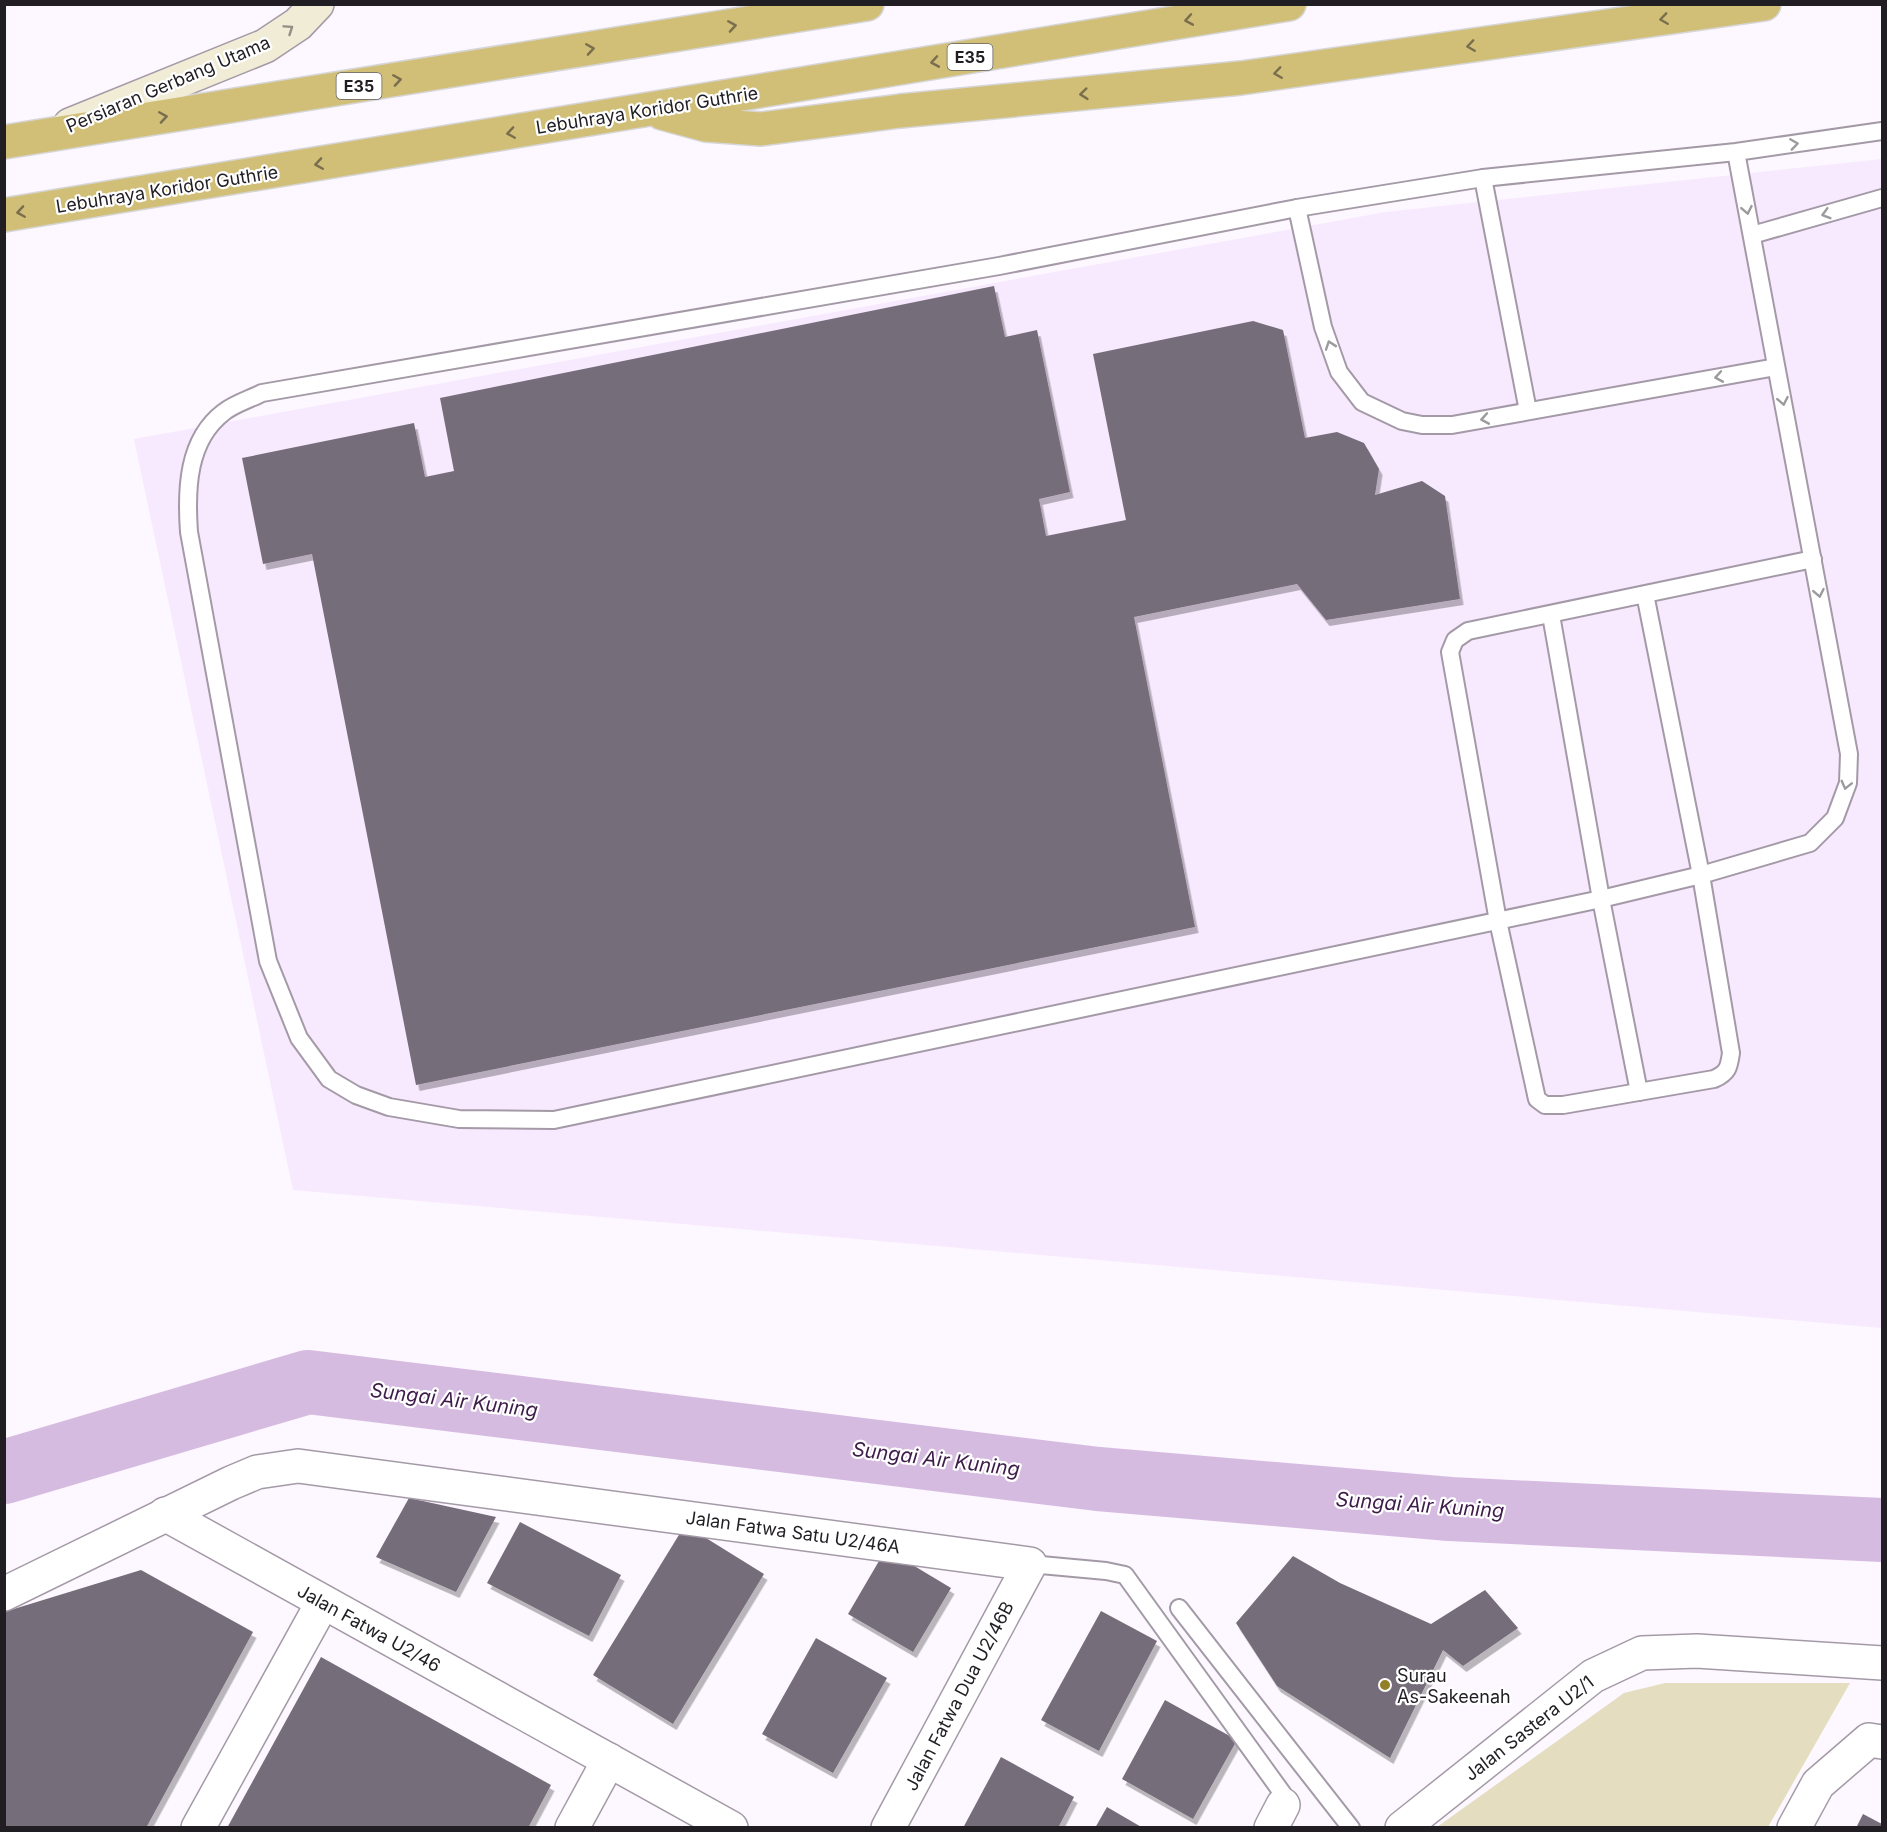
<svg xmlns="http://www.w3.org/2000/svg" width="1887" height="1832" font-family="Inter,sans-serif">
<defs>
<filter id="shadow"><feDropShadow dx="3.5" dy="6" stdDeviation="0" flood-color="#0004"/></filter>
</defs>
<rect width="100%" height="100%" fill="#fdf7ff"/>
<polygon fill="#f7e9fe" points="1882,159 1882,1328 293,1190 134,439 1386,212"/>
<polygon fill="#e4ddbf" points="1665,1683 1850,1683 1768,1827 1437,1827 1624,1693"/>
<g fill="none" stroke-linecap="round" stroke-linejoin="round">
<polyline stroke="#d6bbe1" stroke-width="64" points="4,1472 308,1382 1098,1479 1450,1509 1882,1530"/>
</g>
<g fill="#766d7a" filter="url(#shadow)">
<polygon points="994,286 1005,337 1037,330 1070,492 1039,499 1046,536 1126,520 1093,354 1253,321 1283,330 1305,438 1337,432 1364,443 1379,469 1375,495 1422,481 1445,496 1460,599 1326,620 1297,584 1134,617 1195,927 416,1085 312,554 263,564 242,458 414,423 425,477 454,471 440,398"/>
<polygon points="409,1498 496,1517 456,1592 376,1557"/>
<polygon points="520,1522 621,1575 589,1636 487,1583"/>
<polygon points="685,1525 764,1574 673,1724 593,1675"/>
<polygon points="886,1549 951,1588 913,1652 848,1614"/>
<polygon points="1293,1556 1340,1583 1431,1624 1485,1590 1518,1628 1463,1666 1443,1650 1390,1758 1277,1686 1236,1623"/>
<polygon points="141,1570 253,1632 146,1828 4,1828 4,1612"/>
<polygon points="1101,1611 1157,1641 1099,1751 1041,1720"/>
<polygon points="816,1638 887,1678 833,1773 762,1734"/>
<polygon points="321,1657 551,1785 528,1828 227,1828"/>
<polygon points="1165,1700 1237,1740 1193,1819 1122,1779"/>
<polygon points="1001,1757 1074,1797 1058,1828 963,1828"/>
<polygon points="1107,1807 1143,1828 1095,1828"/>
<polygon points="1863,1814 1882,1824 1882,1828 1856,1828"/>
</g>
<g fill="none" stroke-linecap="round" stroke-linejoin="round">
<g stroke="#a49aa7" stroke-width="20">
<g id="service">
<path d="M1736,152L1849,754L1848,783L1835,818L1810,843L1701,875L1601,899L554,1120L459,1119L389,1107L356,1095L329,1079L299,1038L268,961L189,532C186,490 187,440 224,412C234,404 250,399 262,393L999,266L1297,208L1483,178L1736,152L1882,131"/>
<polyline points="1483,178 1528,411"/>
<polyline points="1297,208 1323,327 1339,372 1362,402 1402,421 1422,425 1452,425 1776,367"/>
<polyline points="1752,235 1882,198"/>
<path d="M1645,594L1701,875L1731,1053C1729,1067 1728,1073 1714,1079L1563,1105H1545L1537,1099L1498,921L1450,652L1455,640L1468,631L1813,559"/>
<polyline points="1551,615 1601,899 1639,1092"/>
<polyline points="1030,1564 1106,1571 1125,1575 1283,1794 1283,1805"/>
<polyline points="1179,1608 1351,1828"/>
</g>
</g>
<g stroke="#a49aa7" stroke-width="36">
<g id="minor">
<polyline points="165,1514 731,1828"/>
<polyline points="4,1594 231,1483 257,1472 298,1466 1030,1564 888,1828"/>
<polyline points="198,1828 323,1602"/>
<polyline points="572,1828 609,1760"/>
<polyline points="1271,1828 1283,1805"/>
<polyline points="1794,1828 1818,1784 1869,1740 1882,1742"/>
</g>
</g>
<g stroke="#a49aa7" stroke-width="36">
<polyline id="tertiary" points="1402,1828 1593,1676 1642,1653 1697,1651 1882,1663"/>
</g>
<g stroke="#a49aa7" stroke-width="36">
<polyline id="secondary" points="70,125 265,46 298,24 317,4"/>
</g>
<g stroke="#d7d6d7" stroke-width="36">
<g id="motorway">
<polyline points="662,113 706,125 761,129 900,111 1241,78 1764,4"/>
<polyline points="4,142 867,4"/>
<polyline points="4,215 1289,4"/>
</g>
</g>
<use href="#service" stroke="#fff" stroke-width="16"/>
<use href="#minor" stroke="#fff" stroke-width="33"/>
<use href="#tertiary" stroke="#fff" stroke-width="33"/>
<use href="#secondary" stroke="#f1ecd6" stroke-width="33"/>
<use href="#motorway" stroke="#d1bf78" stroke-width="33"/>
</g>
<defs><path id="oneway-chevron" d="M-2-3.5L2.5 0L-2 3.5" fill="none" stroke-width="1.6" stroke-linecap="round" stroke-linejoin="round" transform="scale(1.5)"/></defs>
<g stroke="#796e4e">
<use href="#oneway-chevron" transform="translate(1664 19) rotate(172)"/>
<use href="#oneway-chevron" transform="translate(1189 20) rotate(170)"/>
<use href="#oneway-chevron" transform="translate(732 26) rotate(-9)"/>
<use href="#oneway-chevron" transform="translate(1471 46) rotate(172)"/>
<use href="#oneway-chevron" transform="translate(590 49) rotate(-9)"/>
<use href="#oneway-chevron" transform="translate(935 62) rotate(170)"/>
<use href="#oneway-chevron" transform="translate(1278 73) rotate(172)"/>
<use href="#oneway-chevron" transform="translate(397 80) rotate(-9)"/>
<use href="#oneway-chevron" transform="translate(1084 94) rotate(174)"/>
<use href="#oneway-chevron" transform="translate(163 117) rotate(-9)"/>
<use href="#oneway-chevron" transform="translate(511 133) rotate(171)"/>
<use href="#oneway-chevron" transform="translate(319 164) rotate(171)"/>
<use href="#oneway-chevron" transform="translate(21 212) rotate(171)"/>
</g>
<use stroke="#938f85" href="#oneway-chevron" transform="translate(289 29) rotate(-34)"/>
<g stroke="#9b9a9c">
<use href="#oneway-chevron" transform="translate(1794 144) rotate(-8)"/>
<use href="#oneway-chevron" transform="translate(1747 210) rotate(79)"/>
<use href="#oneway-chevron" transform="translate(1826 214) rotate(164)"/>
<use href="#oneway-chevron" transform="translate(1330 345) rotate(-109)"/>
<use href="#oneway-chevron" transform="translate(1719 377) rotate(170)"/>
<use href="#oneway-chevron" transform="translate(1783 401) rotate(79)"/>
<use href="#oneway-chevron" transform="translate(1485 419) rotate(170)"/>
<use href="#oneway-chevron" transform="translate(1819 593) rotate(79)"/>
<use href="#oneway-chevron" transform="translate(1846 785) rotate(104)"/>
</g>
<circle fill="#937f26" stroke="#fff" stroke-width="2" cx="1385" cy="1685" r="6"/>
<g text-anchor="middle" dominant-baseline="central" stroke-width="4.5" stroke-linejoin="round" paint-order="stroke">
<g fill="#fff" stroke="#646265" stroke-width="1.5">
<rect x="947.5" y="44" width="45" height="26" rx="4.5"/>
<rect x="336.5" y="73" width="45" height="26" rx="4.5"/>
</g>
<g font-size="16" font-weight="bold" fill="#211e23">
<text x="970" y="57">E35</text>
<text x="359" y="86">E35</text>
</g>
<g font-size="18" fill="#211e23" stroke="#fff">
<text transform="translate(168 84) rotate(-23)">Persiaran Gerbang Utama</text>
<text transform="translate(647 110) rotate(-9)">Lebuhraya Koridor Guthrie</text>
<text transform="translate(167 189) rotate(-9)">Lebuhraya Koridor Guthrie</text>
<text transform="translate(793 1532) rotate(8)">Jalan Fatwa Satu U2/46A</text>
<text transform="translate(369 1628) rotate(29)">Jalan Fatwa U2/46</text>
<text transform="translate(959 1696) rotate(-62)">Jalan Fatwa Dua U2/46B</text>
<text transform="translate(1529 1728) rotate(-38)">Jalan Sastera U2/1</text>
</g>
<g font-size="18" fill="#211e23" stroke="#fff" text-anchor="start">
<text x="1397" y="1675">Surau<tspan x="1397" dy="21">As-Sakeenah</tspan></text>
</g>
<g font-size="20" font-style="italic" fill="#3e1c4a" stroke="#fff">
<text transform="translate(454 1400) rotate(7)">Sungai Air Kuning</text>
<text transform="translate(936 1459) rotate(7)">Sungai Air Kuning</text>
<text transform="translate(1420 1505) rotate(4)">Sungai Air Kuning</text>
</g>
</g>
<rect width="1887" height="1832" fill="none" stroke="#211e23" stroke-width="12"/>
</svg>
